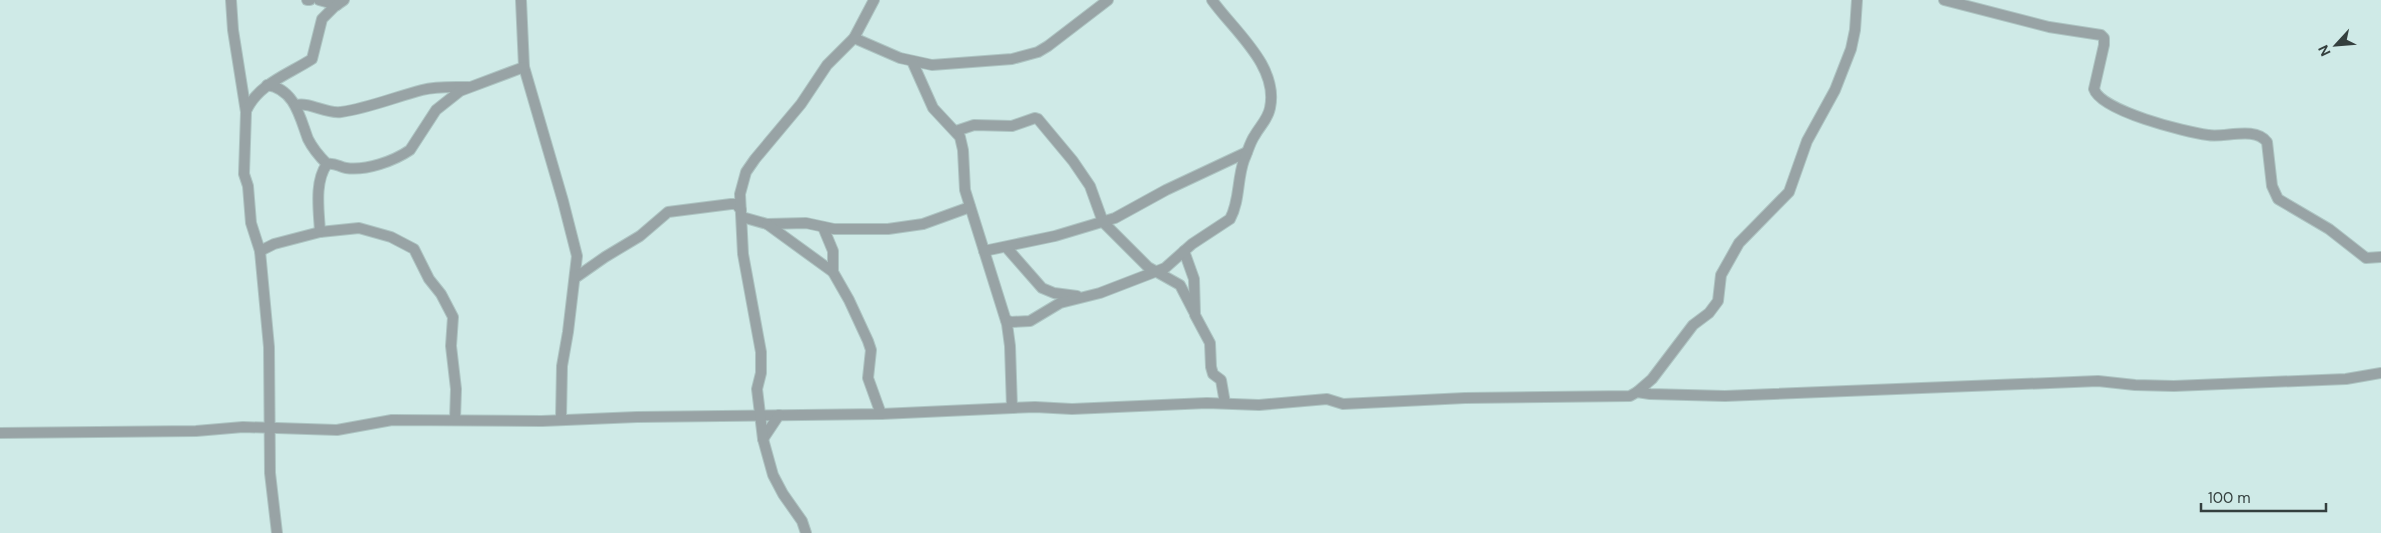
<svg xmlns="http://www.w3.org/2000/svg" width="2381" height="533" font-family="'DM Sans',sans-serif">
<rect width="100%" height="100%" fill="#cfeae7"/>
<g fill="none" stroke-linecap="round" stroke-linejoin="round">
<g stroke="#adc4c2" stroke-width="12">
<g id="street">
<polyline points="231,0 233,30 246,112 244,174 248,186 251,223 260,251 269,347 270,473 277,533"/>
<polyline points="307,0 310,0"/>
<polyline points="319,0 337,5"/>
<polyline points="521,0 524,67 563,201 577,256 568,332 562,366 561,419"/>
<path d="M1944,0L2049,27L2101,35L2104,38V45L2094,89C2101,111 2185,132 2208,135C2225,138 2255,126 2267,142L2272,186L2278,199L2329,229L2366,258L2381,257"/>
<polyline points="854,38 900,58 932,65 1012,59 1038,52 1048,46 1108,0"/>
<polyline points="912,61 933,108 960,137 963,150 965,190 1007,324 1010,346 1012,408"/>
<path d="M267,85C295,89 300,118 308,139C313,149 319,156 327,164"/>
<path d="M296,105C311,102 325,114 341,112C369,108 395,97 422,90C437,86 452,87 468,87"/>
<path d="M246,111C258,84 289,74 312,59L322,19L334,7L344,0"/>
<polyline points="956,131 974,125 1012,126 1035,118 1038,119 1073,161 1090,186 1103,222 1148,267 1180,285 1194,312"/>
<polyline points="742,217 767,224 806,223 834,229 888,229 923,224 970,207"/>
<polyline points="767,224 833,272 849,300 868,341 871,350 868,378 881,414"/>
<polyline points="823,227 833,251 833,272"/>
<path d="M320,232C319,211 314,182 327,164C335,162 339,167 346,168C366,171 394,161 410,150L436,110L460,91L524,67"/>
<polyline points="1006,247 1042,288 1054,293 1077,296"/>
<polyline points="260,251 274,244 320,232 359,228 391,237 414,249 429,279 441,294 453,317 451,346 456,389 455,420"/>
<polyline points="984,251 1055,236 1115,218 1166,190 1247,152"/>
<polyline points="1184,251 1194,279 1195,315 1210,343 1211,367 1213,374 1221,380 1225,403"/>
<polyline points="575,278 605,257 640,236 668,212 731,204 736,204 741,210"/>
<path d="M1006,320L1011,322L1030,321L1060,303L1100,293L1165,268L1192,244L1230,219C1240,201 1237,179 1244,160C1248,151 1250,142 1255,135C1260,126 1268,119 1270,108C1279,66 1234,31 1212,0"/>
<polyline points="1637,392 1652,379 1693,325 1709,313 1718,301 1721,275 1739,243 1789,192 1807,141 1835,90 1851,49 1855,30 1857,0"/>
<polyline points="0,433 196,431 243,427 337,430 392,420 542,421 637,417 881,414 1035,407 1072,409 1207,403 1259,405 1327,399 1343,404 1465,398 1630,396 1637,392 1650,394 1725,396 2098,381 2135,385 2174,386 2346,379 2381,373"/>
<polyline points="763,439 779,415"/>
<polyline points="806,533 802,521 783,494 773,475 763,439 757,389 761,373 761,352 743,254 740,194 746,172 755,159 801,104 827,65 854,38 874,0"/>
</g>
</g>
<use href="#street" stroke="#98a3a5" stroke-width="10"/>
</g>
<g transform="translate(2336 45) rotate(244)" stroke="#cfeae7" stroke-width="4" paint-order="stroke">
<path d="M0-4L9 19L0 12L-9 19Z" fill="#343f3e"/>
<text y="-8" font-size="14" font-weight="bold" text-anchor="middle" fill="#343f3e">N</text>
</g>
<path d="M2201 503v8h125v-8" fill="none" stroke="#343f3e" stroke-width="2.5"/>
<text x="2208" y="503" font-size="15" fill="#343f3e" stroke="#cfeae7" stroke-width="4" paint-order="stroke">100 m</text>
</svg>
